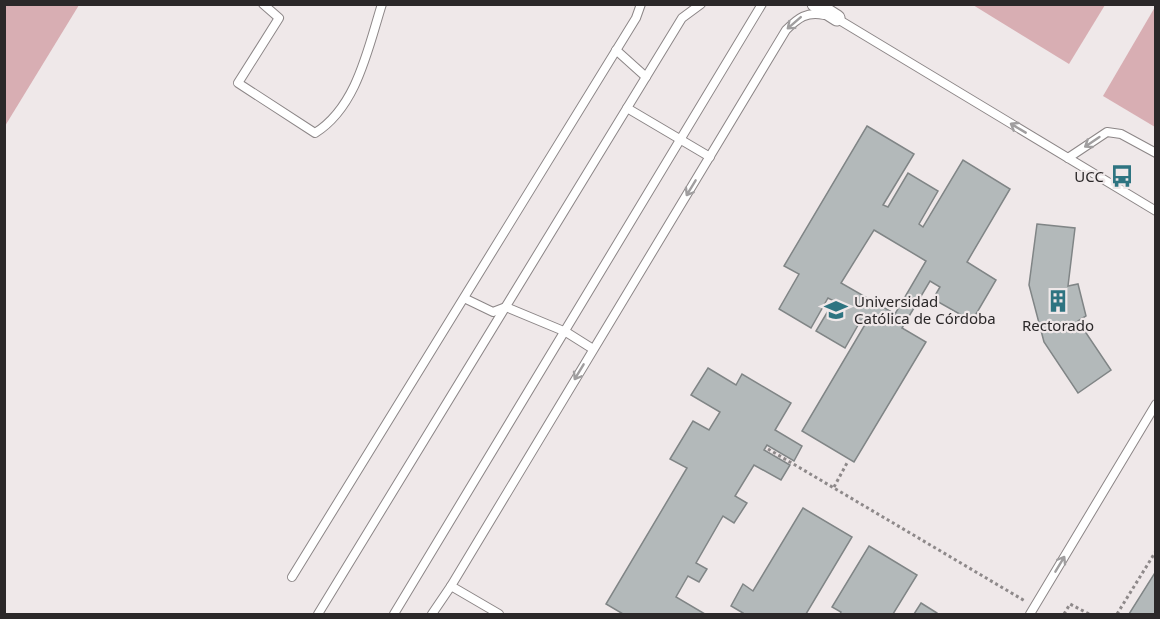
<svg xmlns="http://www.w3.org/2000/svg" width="1160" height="619" font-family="'Noto Sans',sans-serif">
<rect width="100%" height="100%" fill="#efe8e9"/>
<g fill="#d8aeb3">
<polygon points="5,4 79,5 5,126 4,5"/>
<polygon points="973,5 1105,5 1069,64"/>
<polygon points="1155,7 1155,127 1103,96"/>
</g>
<g fill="#b3b9ba" stroke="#808586" stroke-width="1.5" fill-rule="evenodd">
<path d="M867,126L914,154L883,205L888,207L908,173L938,191L919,224L923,227L963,160L1010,189L967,262L996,280L972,321L933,299L940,287L930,281L902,328L926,342L854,462L802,431L866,323L861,320L845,348L816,331L834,301L828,298L811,328L779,309L799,274L784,266ZM874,230L926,261L895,314L841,283Z"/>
<polygon points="1037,224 1075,228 1068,286 1078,284 1086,316 1078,321 1111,370 1078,393 1044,342 1029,285"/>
<polygon points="708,368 736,385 742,374 791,403 775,430 802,446 794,461 767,445 764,450 790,465 781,480 754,465 735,496 747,503 734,523 723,516 696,563 707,569 699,582 688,576 676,597 705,614 623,614 606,604 687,468 670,459 693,421 709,430 720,412 691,395"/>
<polygon points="803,508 852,537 806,614 742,614 743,613 731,606 743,584 753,591"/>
<polygon points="869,546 917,575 893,614 840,614 841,612 832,607"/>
<polygon points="1156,571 1156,614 1129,614"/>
<polygon points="921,603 937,613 937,614 914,614"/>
</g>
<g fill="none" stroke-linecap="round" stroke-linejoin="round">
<g stroke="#8c8687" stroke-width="10">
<g id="service">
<path d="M263,4L279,18L238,83L315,133C357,107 368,48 382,4"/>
<polyline points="836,18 1156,211"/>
<polyline points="616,50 646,77"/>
<polyline points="627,108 710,157"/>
<polyline points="1068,158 1107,132 1121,134 1156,153"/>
<polyline points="466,299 493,312 506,307 566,332 593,349"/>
<polyline points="292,577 636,18 641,4"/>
<polyline points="318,614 682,18 701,4"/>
<polyline points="394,614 762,4"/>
<polyline points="432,614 451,586"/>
<path d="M499,614L451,586L786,30C798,18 807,11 824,15"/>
<polyline points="1030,614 1156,404"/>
</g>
</g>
<g stroke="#8c8687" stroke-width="17">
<polyline id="minor" points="815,4 837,18"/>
</g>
<g stroke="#8e898a" stroke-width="3" stroke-dasharray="3 3" stroke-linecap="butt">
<polyline points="768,449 1025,601"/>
<polyline points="834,487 847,463"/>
<polyline points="1064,614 1070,604 1089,614"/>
<polyline points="1117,614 1156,551"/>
</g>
<use href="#service" stroke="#fff" stroke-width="8"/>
<use href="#minor" stroke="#fff" stroke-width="15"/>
</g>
<defs><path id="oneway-shaft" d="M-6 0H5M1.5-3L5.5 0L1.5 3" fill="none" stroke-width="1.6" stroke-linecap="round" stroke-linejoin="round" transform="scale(1.5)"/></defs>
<g stroke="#a09e9f">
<use href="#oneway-shaft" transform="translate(794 23) rotate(139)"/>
<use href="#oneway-shaft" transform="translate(1018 128) rotate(-149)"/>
<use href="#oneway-shaft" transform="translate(1092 142) rotate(146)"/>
<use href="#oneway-shaft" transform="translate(691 188) rotate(121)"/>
<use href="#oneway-shaft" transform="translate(579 372) rotate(121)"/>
<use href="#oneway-shaft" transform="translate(1060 564) rotate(-59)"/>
</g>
<defs>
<g id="bus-bare" transform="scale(1.8)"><path d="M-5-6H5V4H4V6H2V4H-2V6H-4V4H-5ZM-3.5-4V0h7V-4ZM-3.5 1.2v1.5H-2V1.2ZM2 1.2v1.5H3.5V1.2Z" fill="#2e7481" stroke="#efe8e9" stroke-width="2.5" paint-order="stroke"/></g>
<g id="building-bare" transform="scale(1.8)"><path d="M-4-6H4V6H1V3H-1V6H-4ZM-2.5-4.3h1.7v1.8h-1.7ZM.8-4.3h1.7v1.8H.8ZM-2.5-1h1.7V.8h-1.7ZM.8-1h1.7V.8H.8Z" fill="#2e7481" stroke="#efe8e9" stroke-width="2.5" paint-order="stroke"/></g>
<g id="university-bare" transform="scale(1.8)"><path d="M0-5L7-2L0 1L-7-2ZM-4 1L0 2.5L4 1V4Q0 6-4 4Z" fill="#2e7481" stroke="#efe8e9" stroke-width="2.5" paint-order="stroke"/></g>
</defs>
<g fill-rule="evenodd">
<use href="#bus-bare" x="1122" y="176"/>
<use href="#building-bare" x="1058" y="301"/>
<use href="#university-bare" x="836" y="310"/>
</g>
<g text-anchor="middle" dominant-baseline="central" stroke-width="4.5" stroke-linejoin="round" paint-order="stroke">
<g font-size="15" fill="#2b2829" stroke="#efe8e9" text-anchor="end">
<text x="1104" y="176">UCC</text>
<text x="854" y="301" text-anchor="start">Universidad<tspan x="854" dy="17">Católica de Córdoba</tspan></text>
<text x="1058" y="325" text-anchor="middle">Rectorado</text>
</g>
</g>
<rect width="1160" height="619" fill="none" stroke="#2b2829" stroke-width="12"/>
</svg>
